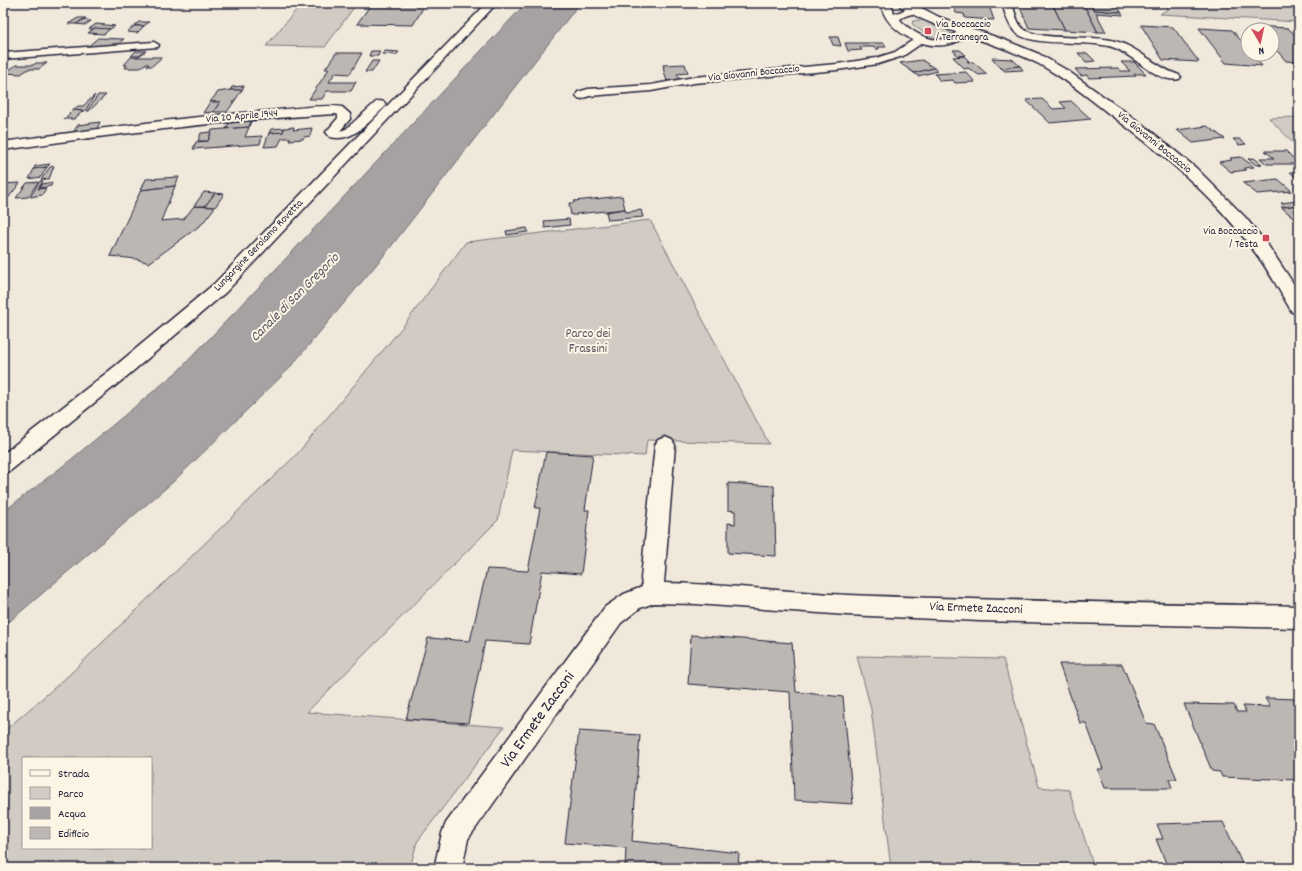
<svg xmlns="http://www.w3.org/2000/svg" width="1302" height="871" font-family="Dekko,sans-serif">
<rect width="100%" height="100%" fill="#efe8db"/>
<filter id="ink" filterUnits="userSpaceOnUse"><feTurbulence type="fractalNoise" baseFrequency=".025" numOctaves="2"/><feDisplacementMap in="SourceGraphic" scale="8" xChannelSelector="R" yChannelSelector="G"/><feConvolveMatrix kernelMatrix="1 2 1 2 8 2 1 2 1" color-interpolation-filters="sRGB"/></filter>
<g filter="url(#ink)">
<g fill="#d1cbc3" stroke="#7a767f" fill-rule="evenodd">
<polygon points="302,3 357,3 325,47 266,46"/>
<polygon points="1166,3 1299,3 1299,22 1160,14 1168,9"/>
<path d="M921,20L947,28L951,34C941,47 921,31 912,24L913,21Z"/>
<polygon points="1299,117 1299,149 1269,118"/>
<path d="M650,220L769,444L647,440L645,456L512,450L498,520L307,712L504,727L417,842L410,868H3V732L68,676L298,453L404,325L466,242ZM23,758H151V848H23Z"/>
<polygon points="857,656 1003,659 1039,787 1069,790 1094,868 891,868 871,709"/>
</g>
<polygon fill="#a6a2a2" stroke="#716f79" points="526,3 580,3 386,253 288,370 173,482 3,627 3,512 68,462 178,371 259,287"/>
<g fill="#bcb7b3" stroke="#22223b">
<polygon points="372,3 426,3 413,25 357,24"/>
<polygon points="947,3 988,3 994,20 965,18 964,14 956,13 953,3"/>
<polygon points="1018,3 1052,3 1065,30 1029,28"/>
<polygon points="1052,3 1083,3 1098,32 1065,30"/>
<polygon points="1083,3 1090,3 1094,10 1121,12 1123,15 1096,13 1106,32 1098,32"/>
<polygon points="1090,3 1116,3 1121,12 1094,10"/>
<polygon points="78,18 86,18 76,24 68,24"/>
<polygon points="83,20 91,21 85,25 76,24"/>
<polygon points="139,22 149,22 144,26 134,26"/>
<polygon points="96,24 115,26 110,29 89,29"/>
<polygon points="1141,25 1173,27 1199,62 1163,60"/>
<polygon points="134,26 144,26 137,33 127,32"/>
<polygon points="1255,26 1288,28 1299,39 1299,62 1286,61 1272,45 1272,30 1258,30"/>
<polygon points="95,28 110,29 104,34 88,33"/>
<polygon points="1199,28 1232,30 1248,49 1248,54 1252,54 1262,66 1226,63"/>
<polygon points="830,37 838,37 841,46 833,45"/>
<polygon points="98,38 124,39 114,47 87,47"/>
<polygon points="845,43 884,43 886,47 878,47 879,49 875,49 874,47 860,47 862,50 848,51"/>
<polygon points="953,50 960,50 966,55 958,56"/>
<polygon points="136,51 146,51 139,56 131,56"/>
<polygon points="371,51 380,51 378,56 369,56"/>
<polygon points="385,51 399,52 396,55 382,54"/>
<polygon points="336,53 362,53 350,74 335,73 329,82 356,82 351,91 327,91 322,99 309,99 329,69 325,69"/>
<polygon points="1078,53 1087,53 1095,61 1086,62"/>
<polygon points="964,56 969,61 967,61 968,62 973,62 987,74 979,75 968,68 965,69 953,57"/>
<polygon points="131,57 162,57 152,66 147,66 149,64 145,64 140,68 125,68 127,65 124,65"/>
<polygon points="992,58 1012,59 1020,66 1001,68"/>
<polygon points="922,60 934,68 914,73 900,63"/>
<polygon points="372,61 379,61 372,72 365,72"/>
<polygon points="1121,62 1134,62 1146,74 1134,74 1136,76 1089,78 1087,75 1081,76 1075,69 1118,68 1121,71 1130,71"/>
<polygon points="36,63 47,63 39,69 28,69 21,74 5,73 16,65 33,65"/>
<polygon points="685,64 688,73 677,74 680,80 667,81 663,68 664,68 663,65"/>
<polygon points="1020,66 1023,70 1005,71 1001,68"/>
<polygon points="934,68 938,71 918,76 914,73"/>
<polygon points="966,72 975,82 955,83 953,80 940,81 935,74"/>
<polygon points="244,86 242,90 230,90 232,87"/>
<polygon points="230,90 242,90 227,112 213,112 220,102 210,102 218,92"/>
<polygon points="95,95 85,111 73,110 78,106 83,106"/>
<polygon points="98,95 106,95 89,111 87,111"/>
<polygon points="1042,99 1053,109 1066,108 1060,102 1071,101 1091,119 1050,123 1026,100"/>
<polygon points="210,102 220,102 213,112 203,113"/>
<polygon points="73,110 83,111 74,119 64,119"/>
<polygon points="251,121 249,127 226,129 229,123"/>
<polygon points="100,122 96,131 72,134 78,125"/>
<polygon points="1207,126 1225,139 1193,143 1177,130"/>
<polygon points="249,127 245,137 262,136 260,144 193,149 196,142 208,141 212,130"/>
<polygon points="294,127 293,130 312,128 310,136 304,137 303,139 289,140 291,138 282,138 278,146 264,147 269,133 283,132 284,128"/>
<polygon points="284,128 283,132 269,133 271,129"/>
<polygon points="211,132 208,141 198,141 201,133"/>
<polygon points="1233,139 1239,139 1246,144 1239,145"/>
<polygon points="1265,151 1286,151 1299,164 1266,164 1260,158 1274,158"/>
<polygon points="1241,157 1254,167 1244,168 1246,170 1231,172 1219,162 1232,160 1230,158"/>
<polygon points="1254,158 1262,164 1256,165 1248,159"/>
<polygon points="50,164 47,167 34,169 35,166"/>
<polygon points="54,166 49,179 41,180 50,167"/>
<polygon points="47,167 41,177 29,179 34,169"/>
<polygon points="1299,171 1299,180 1290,172"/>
<polygon points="179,177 175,186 141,190 146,179"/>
<polygon points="1278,179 1292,191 1257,194 1243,183"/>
<polygon points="40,181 43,181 38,189 46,188 42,195 30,197"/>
<polygon points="38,182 28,197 16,198 27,183"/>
<polygon points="52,182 51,186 39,188 42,184"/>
<polygon points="20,183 9,197 3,203 3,184"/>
<polygon points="175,186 161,221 184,219 194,206 215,207 202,224 149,263 136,259 110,256 141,190"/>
<polygon points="204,192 215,193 205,206 194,206"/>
<polygon points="215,193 224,194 215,207 205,206"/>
<polygon points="622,196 625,209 576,214 577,215 571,215 569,203 574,203 574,201"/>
<polygon points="1298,201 1299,205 1285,207 1281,203"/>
<polygon points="1299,205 1299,222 1281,207 1285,207"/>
<polygon points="625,209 626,212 641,210 643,217 608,220 606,212"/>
<polygon points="569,219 570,225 545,228 544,221"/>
<polygon points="527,228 528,232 507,235 506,231"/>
<polygon points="546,452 593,455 585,510 589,510 581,574 542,571 529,644 485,641 468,723 406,719 428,638 470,641 487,569 528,571 540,508 535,508"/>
<polygon points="728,483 774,486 776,556 728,553 728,523 735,524 735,511 728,510"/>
<polygon points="691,635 792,643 796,692 843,697 853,804 794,800 790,692 688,684"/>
<polygon points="1059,664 1122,664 1146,723 1154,724 1177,779 1169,779 1172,788 1105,788 1098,769 1103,769 1086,723 1080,723"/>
<polygon points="1265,698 1299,699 1299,780 1222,777 1220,772 1212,771 1184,704 1234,705 1237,712 1246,712 1243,706 1270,707"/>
<polygon points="579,731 640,735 632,841 739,853 738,868 625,868 626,848 565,843"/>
<polygon points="1223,822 1244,868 1168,868 1156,839 1163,839 1157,824"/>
</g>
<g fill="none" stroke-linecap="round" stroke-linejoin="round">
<g stroke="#22223b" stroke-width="3">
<g id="street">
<polygon points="487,3 497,3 226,292 126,377 10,471 3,473 3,454 114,367 214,284"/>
<path d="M881,3H891L894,14L910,8H918L919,10C915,15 906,14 900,19L901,21C912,32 931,44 947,38C954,36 958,29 966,27L971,30C959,46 940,48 922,43L903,56L878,64L837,70L694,83L651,91L589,96L582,99L578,98L576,95L578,92L588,89L651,85L694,77L837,64L876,58L895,52L913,40C898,32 883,21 881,3Z"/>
<path d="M1002,3H1012C1015,12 1017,25 1025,30C1045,41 1087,35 1111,40C1137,45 1154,67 1179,75L1181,77L1179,79C1159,84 1133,55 1115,48C1090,38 1030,49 1014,31C1007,23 1005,12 1002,3Z"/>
<polygon points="154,42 159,45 158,47 3,59 3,53"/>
<path d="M380,101L384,102L386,105L384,108C368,122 353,143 330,137L326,132L338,118V115L336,114C224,120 114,134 3,150V142C92,130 180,117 269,111C287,109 327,104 342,107L350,114V119L340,131L346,129L376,102Z"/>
<path d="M665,437L672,440L675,445L664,583C726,584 787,592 849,595C999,601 1149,603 1299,606V628L980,621L847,615L696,604L654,603L640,608L621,623L468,839L462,868H434L442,833L446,823L605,607L624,594L642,587L641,578L655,445L658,440Z"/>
</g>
</g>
<g stroke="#22223b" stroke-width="3">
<path id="secondary" d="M898,3H912L939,17L1007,41L1039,54L1068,71L1142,124L1196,168L1245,217L1267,244L1299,292V314L1292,312C1280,292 1269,270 1254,251C1214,196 1162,153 1108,113C1086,96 1063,77 1039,64C1025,57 1011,51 997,46C976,38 910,20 898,3Z"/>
</g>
<use href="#street" fill="#fcf5e5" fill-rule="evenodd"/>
<use href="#secondary" fill="#fcf5e5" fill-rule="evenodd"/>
</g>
</g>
<g fill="#d1495b" stroke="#fcf5e5" stroke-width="1.5">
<rect x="924" y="27" width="8" height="8" rx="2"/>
<rect x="1262" y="234" width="8" height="8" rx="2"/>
</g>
<g text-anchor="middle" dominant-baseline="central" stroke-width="4" stroke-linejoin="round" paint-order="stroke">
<g font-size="11" fill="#22223b" stroke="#fcf5e5" text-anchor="start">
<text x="936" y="25">Via Boccaccio<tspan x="936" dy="13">/ Terranegra</tspan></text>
<text x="1258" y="232" text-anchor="end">Via Boccaccio<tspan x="1258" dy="13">/ Testa</tspan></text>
</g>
<g font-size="11" fill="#22223b" stroke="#fcf5e5">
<text transform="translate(754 74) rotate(-6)">Via Giovanni Boccaccio</text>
<text transform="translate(242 117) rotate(-5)">Via 20 Aprile 1944</text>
<text transform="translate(1154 143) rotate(39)">Via Giovanni Boccaccio</text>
<text transform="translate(259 246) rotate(-46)">Lungargine Gerolamo Rovetta</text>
</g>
<g font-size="13" fill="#575564" stroke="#fcf5e5">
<text x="588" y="334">Parco dei<tspan x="588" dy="15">Frassini</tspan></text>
</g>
<g font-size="13" fill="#22223b" stroke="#fcf5e5">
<text transform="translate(976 609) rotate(2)">Via Ermete Zacconi</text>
</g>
<g font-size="14" font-style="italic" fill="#575564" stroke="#fcf5e5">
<text transform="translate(295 298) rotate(-45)">Canale di San Gregorio</text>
</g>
<g font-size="16" fill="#22223b" stroke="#fcf5e5">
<text transform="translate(538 720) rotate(-54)">Via Ermete Zacconi</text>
</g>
</g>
<rect width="1302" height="871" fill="none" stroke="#fcf5e5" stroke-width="16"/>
<rect x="8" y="8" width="1286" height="855" fill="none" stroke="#22223b" stroke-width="1.5" filter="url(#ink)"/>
<rect x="22" y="757" width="130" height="92" fill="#fcf5e5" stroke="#a5a1a1"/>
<rect x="30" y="770" width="20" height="6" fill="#fcf5e5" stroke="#a5a1a1"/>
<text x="58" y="777" font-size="12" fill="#22223b">Strada</text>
<rect x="30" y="787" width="20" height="12" fill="#d1cbc3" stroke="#a5a1a1"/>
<text x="58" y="797" font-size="12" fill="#22223b">Parco</text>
<rect x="30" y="807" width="20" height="12" fill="#a6a2a2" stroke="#a5a1a1"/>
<text x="58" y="817" font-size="12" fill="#22223b">Acqua</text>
<rect x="30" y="827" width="20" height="12" fill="#bcb7b3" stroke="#a5a1a1"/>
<text x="58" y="837" font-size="12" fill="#22223b">Edificio</text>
<g transform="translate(1260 42) rotate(171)"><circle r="19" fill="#fcf5e5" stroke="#a5a1a1"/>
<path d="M0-3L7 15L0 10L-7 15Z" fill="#d1495b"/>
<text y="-6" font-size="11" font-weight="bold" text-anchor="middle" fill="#22223b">N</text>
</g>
</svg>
